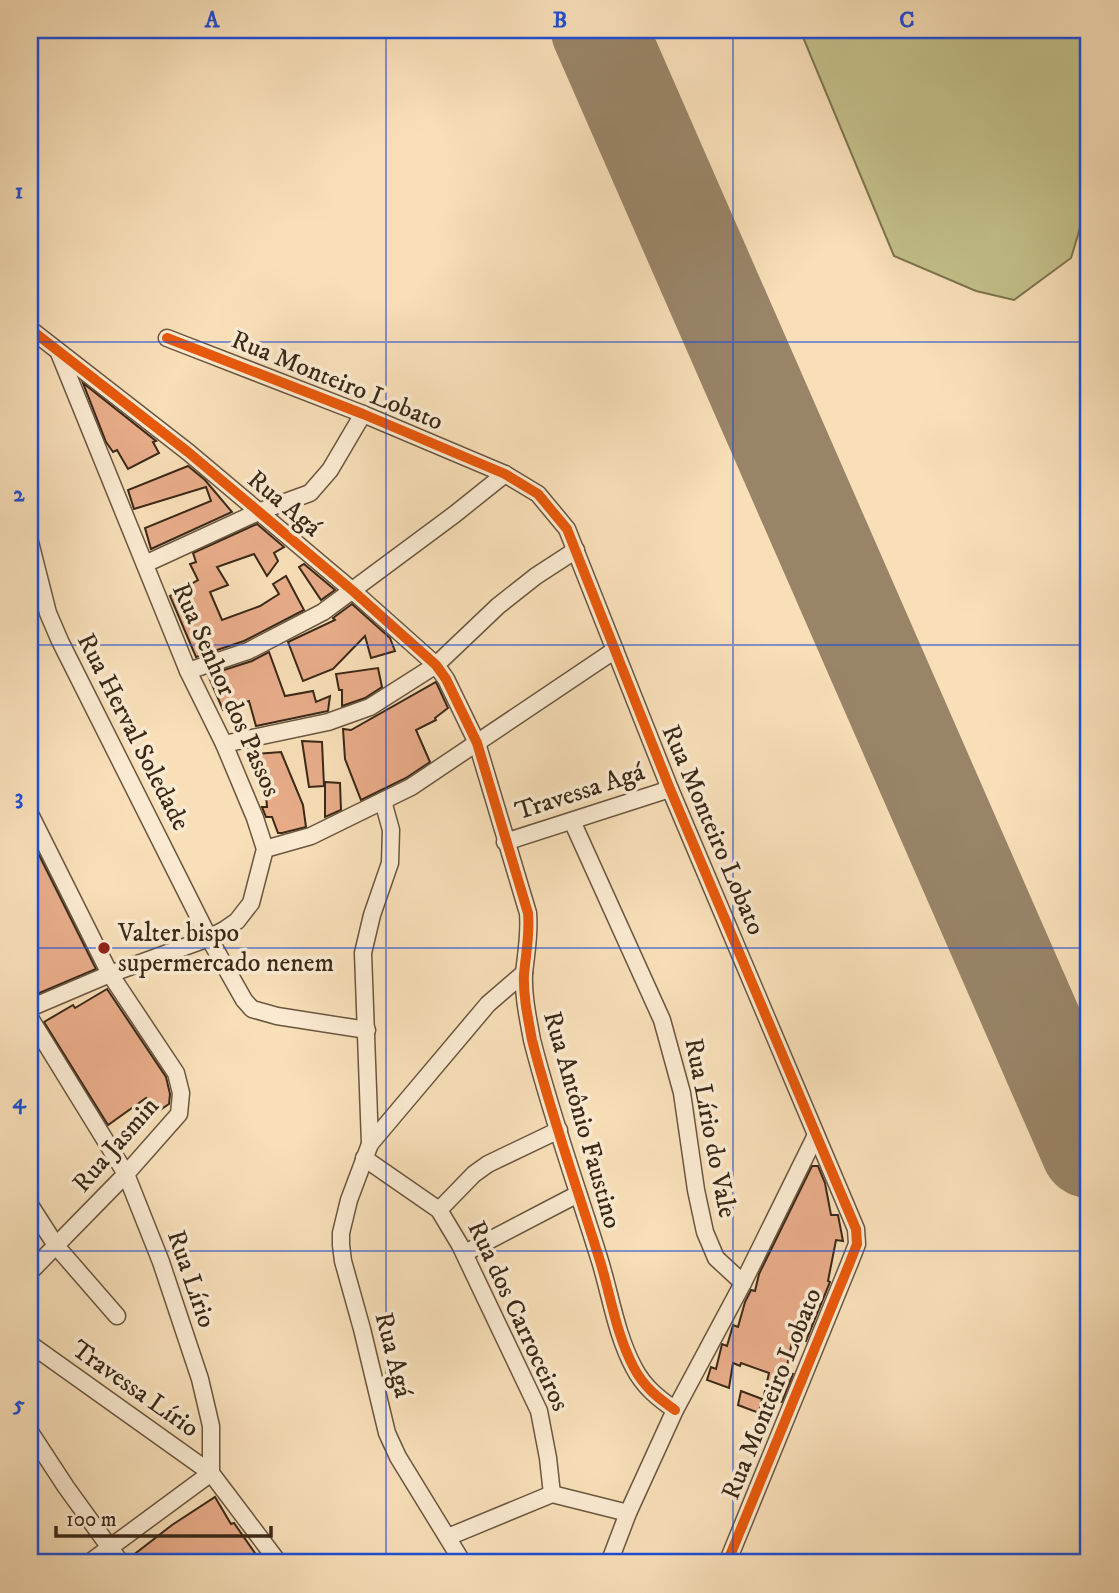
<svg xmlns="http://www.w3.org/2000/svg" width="1119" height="1593" font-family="'IM FELL DW Pica',serif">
<rect width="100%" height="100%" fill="#f8dfb8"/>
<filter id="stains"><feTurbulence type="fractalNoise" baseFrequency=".00286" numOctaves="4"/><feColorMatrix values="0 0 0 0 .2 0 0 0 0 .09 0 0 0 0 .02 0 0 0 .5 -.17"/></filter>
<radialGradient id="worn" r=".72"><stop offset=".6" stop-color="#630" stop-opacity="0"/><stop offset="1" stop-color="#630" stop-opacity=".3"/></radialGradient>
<polygon fill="#c3c08a" stroke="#7e7450" stroke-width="2" points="800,30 1089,30 1089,198 1071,258 1014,300 976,291 894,256"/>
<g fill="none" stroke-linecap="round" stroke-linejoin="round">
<polyline stroke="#998468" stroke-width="96" points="599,30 1089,1150"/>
</g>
<g fill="#e8ac89" stroke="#3a2817" stroke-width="2">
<polygon points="83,383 156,441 153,442 159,453 128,469 117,450 113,452 106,442"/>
<polygon points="188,466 205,480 232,512 151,549 145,528 211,501 206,487 134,509 128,490"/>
<polygon points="257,524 284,547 274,553 278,561 267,576 254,554 217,567 228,585 210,592 222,620 260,606 279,594 273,584 286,576 304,610 244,641 196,657 170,596 198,580 190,564 196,562 193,553"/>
<polygon points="304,564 335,590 321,600 299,567"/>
<polygon points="352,604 390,638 395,651 371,658 365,636 333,669 303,681 288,642 335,620 333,618"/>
<polygon points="269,652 285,696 313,691 316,702 330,696 328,711 256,726 249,701 223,710 208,675 252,661"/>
<polygon points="378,668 382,687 365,698 342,706 342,690 339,690 336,674"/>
<polygon points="436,682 448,708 435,718 436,720 416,730 430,762 406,778 361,800 345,759 343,729 351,730"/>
<polygon points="302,741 322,742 324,786 309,787"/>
<polygon points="281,752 303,805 306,827 282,833 278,833 272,817 266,817 262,807 267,807 264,771 257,772 256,754"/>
<polygon points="325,782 340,783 341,810 325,817"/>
<polygon points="35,847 96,969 30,997 30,849"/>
<polygon points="107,989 166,1077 170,1094 169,1104 154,1114 146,1098 108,1125 44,1022 73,1005 75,1008"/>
<polygon points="812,1166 818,1166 825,1183 831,1215 838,1215 843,1241 836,1240 828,1281 830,1282 806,1341 793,1337 786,1371 793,1374 782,1402 764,1395 769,1373 741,1363 740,1366 733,1363 729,1388 707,1380 711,1367 716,1369 722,1344 727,1346 733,1325 738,1327 745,1302 751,1290 755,1291 759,1274"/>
<polygon points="741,1391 762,1399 759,1413 738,1405"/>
<polygon points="215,1497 231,1524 234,1523 257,1556 254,1558 257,1563 144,1563 136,1553 172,1525"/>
</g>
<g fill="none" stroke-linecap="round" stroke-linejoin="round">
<g stroke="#6a563f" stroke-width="19">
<g id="street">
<path d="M30,329L188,452L353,591L436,665L446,679L477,743L528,913C530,934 526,953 524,974C523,996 528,1018 532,1040C551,1115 577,1187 600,1261C611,1297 616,1334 634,1368C644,1387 658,1398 675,1410"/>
<polyline points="167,338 363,414 505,474 538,494 567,529 670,789 856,1229 857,1244 850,1262 727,1563"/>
<polyline points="30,542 48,613 60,641 209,938 244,1000 252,1009 277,1016 367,1030"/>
<polyline points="145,564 258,512 310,493 330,470 363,414"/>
<polyline points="188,671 248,651 323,612 455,514 505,474"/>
<polyline points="224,744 328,722 370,707 436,665 498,606 536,576 576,550"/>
<polyline points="383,801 391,830 390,863 372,915 363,953 370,1144 349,1200 341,1233 341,1245 343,1261 362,1329 387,1433 398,1457 463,1563"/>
<polyline points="30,814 110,974 176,1073 181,1093 179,1114 126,1174 30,1272"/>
<polyline points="572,821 662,1020 682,1093 696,1190 705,1232 716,1258 743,1283"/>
<polyline points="505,842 670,789"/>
<polyline points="265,849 311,836 411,787 615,650"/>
<polyline points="30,1008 110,974 209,938 224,930 237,921 251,903 265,849 255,818 224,744 188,671 59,353"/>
<polyline points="30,1018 126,1174 161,1262 200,1379 211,1426 211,1473 279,1563"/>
<polyline points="370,1144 488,1004 524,973"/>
<polyline points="364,1158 439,1210 460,1245 539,1411 548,1458 552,1494"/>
<polyline points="30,1205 57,1247 117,1316"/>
<polyline points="439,1210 474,1174 488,1164 559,1130"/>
<polyline points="465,1253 578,1194"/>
<polyline points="30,1344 211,1473 89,1563"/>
<polyline points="30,1432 66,1487 121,1563"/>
<polyline points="448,1537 552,1494 628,1513"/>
<polyline points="609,1563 628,1513 675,1410 743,1283 816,1135"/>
</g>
</g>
<use href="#street" stroke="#faead1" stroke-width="16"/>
<g stroke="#faead1" stroke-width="15">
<g id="cycleway">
<path d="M30,329L188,452L353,591L436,665L446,679L477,743L528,913C530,934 526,953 524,974C523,996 528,1018 532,1040C551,1115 577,1187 600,1261C611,1297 616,1334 634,1368C644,1387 658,1398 675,1410"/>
<polyline points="167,338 363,414 505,474 538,494 567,529 670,789 856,1229 857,1244 850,1262 727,1563"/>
</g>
</g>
<use href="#cycleway" stroke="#e8590c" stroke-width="10"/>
</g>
<path fill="none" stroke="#1d4ed8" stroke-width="2" stroke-opacity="0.55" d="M386,30V1563M733,30V1563M30,342H1089M30,645H1089M30,948H1089M30,1251H1089"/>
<circle fill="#8f2418" stroke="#faead1" stroke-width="2.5" cx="104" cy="948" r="7"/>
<g text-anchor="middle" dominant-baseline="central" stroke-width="7" stroke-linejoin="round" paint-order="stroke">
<g font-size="26" fill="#3a2817" stroke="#faead1">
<text transform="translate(337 381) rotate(22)">Rua Monteiro Lobato</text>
<text transform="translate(284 504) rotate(40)">Rua Agá</text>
<text transform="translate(226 690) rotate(66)">Rua Senhor dos Passos</text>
<text transform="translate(133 732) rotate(63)">Rua Herval Soledade</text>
<text transform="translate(580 792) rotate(-18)">Travessa Agá</text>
<text transform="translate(713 830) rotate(67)">Rua Monteiro Lobato</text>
<text transform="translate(582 1120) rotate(74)">Rua Antônio Faustino</text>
<text transform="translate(710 1128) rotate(79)">Rua Lírio do Vale</text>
<text transform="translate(116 1145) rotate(-49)">Rua Jasmin</text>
<text transform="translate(191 1279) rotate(71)">Rua Lírio</text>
<text transform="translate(518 1316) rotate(65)">Rua dos Carroceiros</text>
<text transform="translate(393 1355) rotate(76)">Rua Agá</text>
<text transform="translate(135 1389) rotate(35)">Travessa Lírio</text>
<text transform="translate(772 1394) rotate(-68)">Rua Monteiro Lobato</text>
</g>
<g font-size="26" fill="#3a2817" stroke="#faead1" text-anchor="start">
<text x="118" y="933">Valter bispo<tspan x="118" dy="30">supermercado nenem</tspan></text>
</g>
</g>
<rect width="1119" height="1593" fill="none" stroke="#f8dfb8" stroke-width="77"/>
<path d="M56 1526v10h215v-10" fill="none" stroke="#3a2817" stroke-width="3.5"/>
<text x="66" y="1526" font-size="21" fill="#3a2817" stroke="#faead1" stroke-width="5" paint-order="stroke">100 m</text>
<rect x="38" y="38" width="1042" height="1516" fill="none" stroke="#1d4ed8" stroke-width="2.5"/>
<g font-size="23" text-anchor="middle" font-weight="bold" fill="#1d4ed8">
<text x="212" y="27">A</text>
<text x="560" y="27">B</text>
<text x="907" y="27">C</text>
<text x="19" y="198">1</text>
<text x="19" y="501">2</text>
<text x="19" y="804">3</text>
<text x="19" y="1108">4</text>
<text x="19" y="1411">5</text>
</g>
<rect width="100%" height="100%" filter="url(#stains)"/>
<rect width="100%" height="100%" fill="url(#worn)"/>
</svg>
